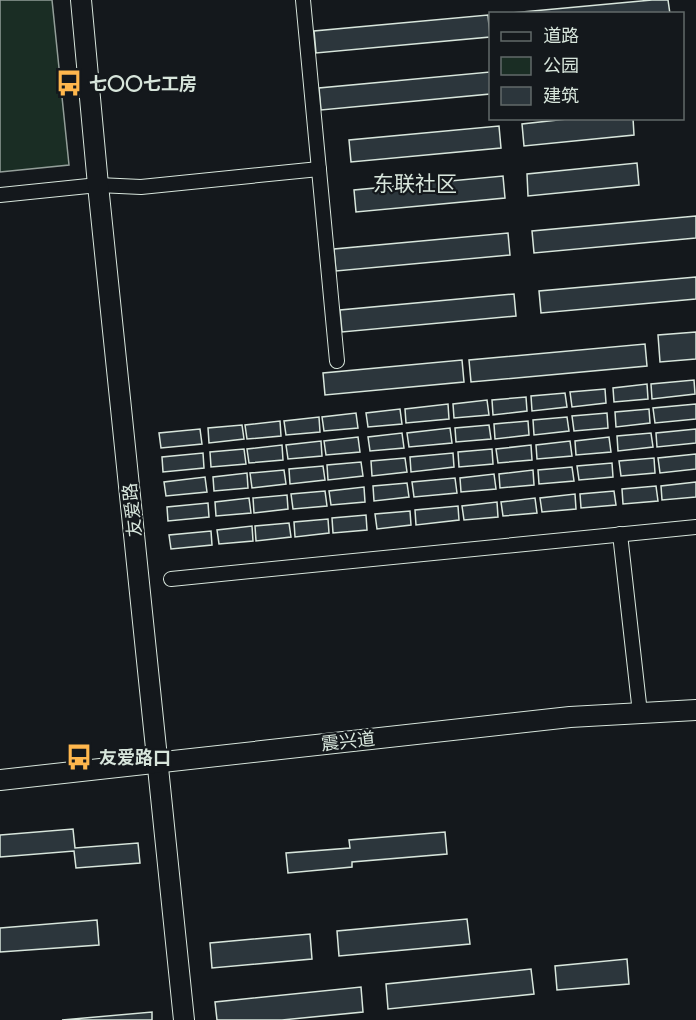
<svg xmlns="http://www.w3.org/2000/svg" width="696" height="1020" font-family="Quicksand,'Noto Sans SC',sans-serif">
<rect width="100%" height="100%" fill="#14181c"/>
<polygon fill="#1a2d24" stroke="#939e99" stroke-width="1.5" points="0,0 52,0 69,165 0,172"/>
<g fill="#2c363c" stroke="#d8e6dc" stroke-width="1.5">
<polygon points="652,0 668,0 670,14 511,13"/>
<polygon points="488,15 490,37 316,53 314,31"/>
<polygon points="490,72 490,94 321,110 319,88"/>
<polygon points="576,118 633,118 634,135 524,146 522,124"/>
<polygon points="499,126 501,148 351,162 349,140"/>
<polygon points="637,163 639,185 528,196 527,174"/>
<polygon points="503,176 505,198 356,212 354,190"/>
<polygon points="696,216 696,238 534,253 532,231"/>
<polygon points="508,233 510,255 336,271 334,249"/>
<polygon points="696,277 696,299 541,313 539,291"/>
<polygon points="514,294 516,316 342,332 340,310"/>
<polygon points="696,332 696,359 660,362 658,335"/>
<polygon points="645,344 647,366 471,382 469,360"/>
<polygon points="462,360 464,382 325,395 323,373"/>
<polygon points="694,380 695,394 652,399 651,384"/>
<polygon points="647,384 648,399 614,402 613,388"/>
<polygon points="605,389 606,403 572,407 570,392"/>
<polygon points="565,393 567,407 532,411 531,396"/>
<polygon points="526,397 527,411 493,415 492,400"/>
<polygon points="487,400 489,415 454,418 453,404"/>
<polygon points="448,404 449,419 406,423 405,409"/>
<polygon points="696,404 696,419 655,423 653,408"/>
<polygon points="400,409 402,424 368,427 366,413"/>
<polygon points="649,409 650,423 616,427 615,412"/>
<polygon points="356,413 358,428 324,431 322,417"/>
<polygon points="607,413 608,428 574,431 572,416"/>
<polygon points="319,417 320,432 286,435 284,421"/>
<polygon points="567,417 569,431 534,435 533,420"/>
<polygon points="280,421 281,436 247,439 245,425"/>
<polygon points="528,421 529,435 495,439 494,424"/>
<polygon points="242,425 244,439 209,443 208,428"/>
<polygon points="489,425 491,439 456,442 455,428"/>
<polygon points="450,428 452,443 409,447 407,433"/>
<polygon points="200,429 202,444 161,448 159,433"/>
<polygon points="696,429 696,443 657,447 656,433"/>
<polygon points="402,433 404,448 370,451 368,437"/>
<polygon points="651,433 653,447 618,451 617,436"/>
<polygon points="358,437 360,452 326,455 324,441"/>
<polygon points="609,437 611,452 576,455 575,441"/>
<polygon points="321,441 322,456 288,459 286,445"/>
<polygon points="570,441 572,456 537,459 536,445"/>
<polygon points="282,445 283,460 249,463 247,449"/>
<polygon points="531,445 532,460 498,463 496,449"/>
<polygon points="244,449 246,464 211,467 210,452"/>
<polygon points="492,449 493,464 459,467 458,452"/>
<polygon points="203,453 204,468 163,472 162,457"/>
<polygon points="453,453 454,467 411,472 410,457"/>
<polygon points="696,454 696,469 660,473 658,458"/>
<polygon points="405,458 407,472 372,476 371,461"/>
<polygon points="654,458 655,473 621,476 619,461"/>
<polygon points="361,462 363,476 328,480 327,465"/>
<polygon points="612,463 613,477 579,480 577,466"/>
<polygon points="323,466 325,480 290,484 289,469"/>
<polygon points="572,467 574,481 539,484 538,470"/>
<polygon points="284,470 286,484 252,488 250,473"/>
<polygon points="533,470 534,485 500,488 499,474"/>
<polygon points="247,473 248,488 214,491 213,477"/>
<polygon points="494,474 496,489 461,492 460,478"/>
<polygon points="205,477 207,492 166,496 164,482"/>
<polygon points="455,478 457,493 414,497 412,482"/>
<polygon points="696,482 696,497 662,500 661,486"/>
<polygon points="407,483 409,497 374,501 373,486"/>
<polygon points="656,486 658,501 623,504 622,489"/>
<polygon points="364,487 365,502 331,505 329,491"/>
<polygon points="325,491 327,506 293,509 291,494"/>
<polygon points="614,491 616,505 581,508 580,494"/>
<polygon points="575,494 576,509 542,512 540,498"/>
<polygon points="287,495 288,509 254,513 253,498"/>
<polygon points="249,498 251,513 216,516 215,502"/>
<polygon points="535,498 537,513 503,516 501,502"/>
<polygon points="497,502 498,517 464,520 462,506"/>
<polygon points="208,503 209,517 168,521 167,507"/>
<polygon points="458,506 459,520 416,525 415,510"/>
<polygon points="410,511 411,525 377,529 375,514"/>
<polygon points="366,515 367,530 333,533 332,518"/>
<polygon points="328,519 329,533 295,537 294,522"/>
<polygon points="289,523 291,537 256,541 255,526"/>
<polygon points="252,526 253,541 219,544 217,530"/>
<polygon points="211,531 212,545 171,549 169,535"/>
<polygon points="73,829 75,848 138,843 140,863 76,868 74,851 0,857 0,835"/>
<polygon points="445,832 447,854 352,862 352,867 288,873 286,853 350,848 349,840"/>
<polygon points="467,919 470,944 339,956 337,931"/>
<polygon points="97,920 99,945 0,952 0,928"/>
<polygon points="310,934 312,959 212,968 210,943"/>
<polygon points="627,959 629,984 557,990 555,966"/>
<polygon points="531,969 534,994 388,1009 386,984"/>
<polygon points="361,987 363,1012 282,1020 217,1020 215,1002"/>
<polygon points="152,1012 152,1020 62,1020"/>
</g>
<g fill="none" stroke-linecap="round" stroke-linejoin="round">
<g stroke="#d8e6dc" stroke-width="16">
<g id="street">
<polyline points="303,0 337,361"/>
<polyline points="0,195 98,185 141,187 319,169"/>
<polyline points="620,534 640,713"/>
<polyline points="171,579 696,527"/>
</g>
</g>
<g stroke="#d8e6dc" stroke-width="22">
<g id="secondary">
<polyline points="81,0 98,185 184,1020"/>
<polyline points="0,780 570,717 696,710"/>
</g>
</g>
<use href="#street" stroke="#14181c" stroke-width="14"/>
<use href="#secondary" stroke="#14181c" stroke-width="20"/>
</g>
<defs>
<g id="bus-bare" transform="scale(2.07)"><path d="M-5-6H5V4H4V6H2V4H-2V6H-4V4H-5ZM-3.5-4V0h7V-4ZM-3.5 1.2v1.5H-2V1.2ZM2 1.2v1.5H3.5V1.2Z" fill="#ffb74d" stroke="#14181c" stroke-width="2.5" paint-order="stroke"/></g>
</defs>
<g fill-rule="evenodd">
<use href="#bus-bare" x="69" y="83"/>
<use href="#bus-bare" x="79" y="757"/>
</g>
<g text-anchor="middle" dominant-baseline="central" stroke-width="4.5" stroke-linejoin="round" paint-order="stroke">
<g font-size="18" font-weight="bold" fill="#d8e6dc" stroke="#14181c" text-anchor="start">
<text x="89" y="83">七〇〇七工房</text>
<text x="99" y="757">友爱路口</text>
</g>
<g font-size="18" fill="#d8e6dc" stroke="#14181c">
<text transform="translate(132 510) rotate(-96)">友爱路</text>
<text transform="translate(348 741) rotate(-6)">震兴道</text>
</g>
<g font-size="21" fill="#d8e6dc" stroke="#14181c">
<text x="415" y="183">东联社区</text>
</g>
</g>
<rect x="489" y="12" width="195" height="108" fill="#14181c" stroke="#626a69" stroke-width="1.5"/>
<rect x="501" y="32" width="30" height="9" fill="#14181c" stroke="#626a69" stroke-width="1.5"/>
<text x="543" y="42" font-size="18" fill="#d8e6dc">道路</text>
<rect x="501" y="57" width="30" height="18" fill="#1a2d24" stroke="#626a69" stroke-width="1.5"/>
<text x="543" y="72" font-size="18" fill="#d8e6dc">公园</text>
<rect x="501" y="87" width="30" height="18" fill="#2c363c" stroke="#626a69" stroke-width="1.5"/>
<text x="543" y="102" font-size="18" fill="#d8e6dc">建筑</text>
</svg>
